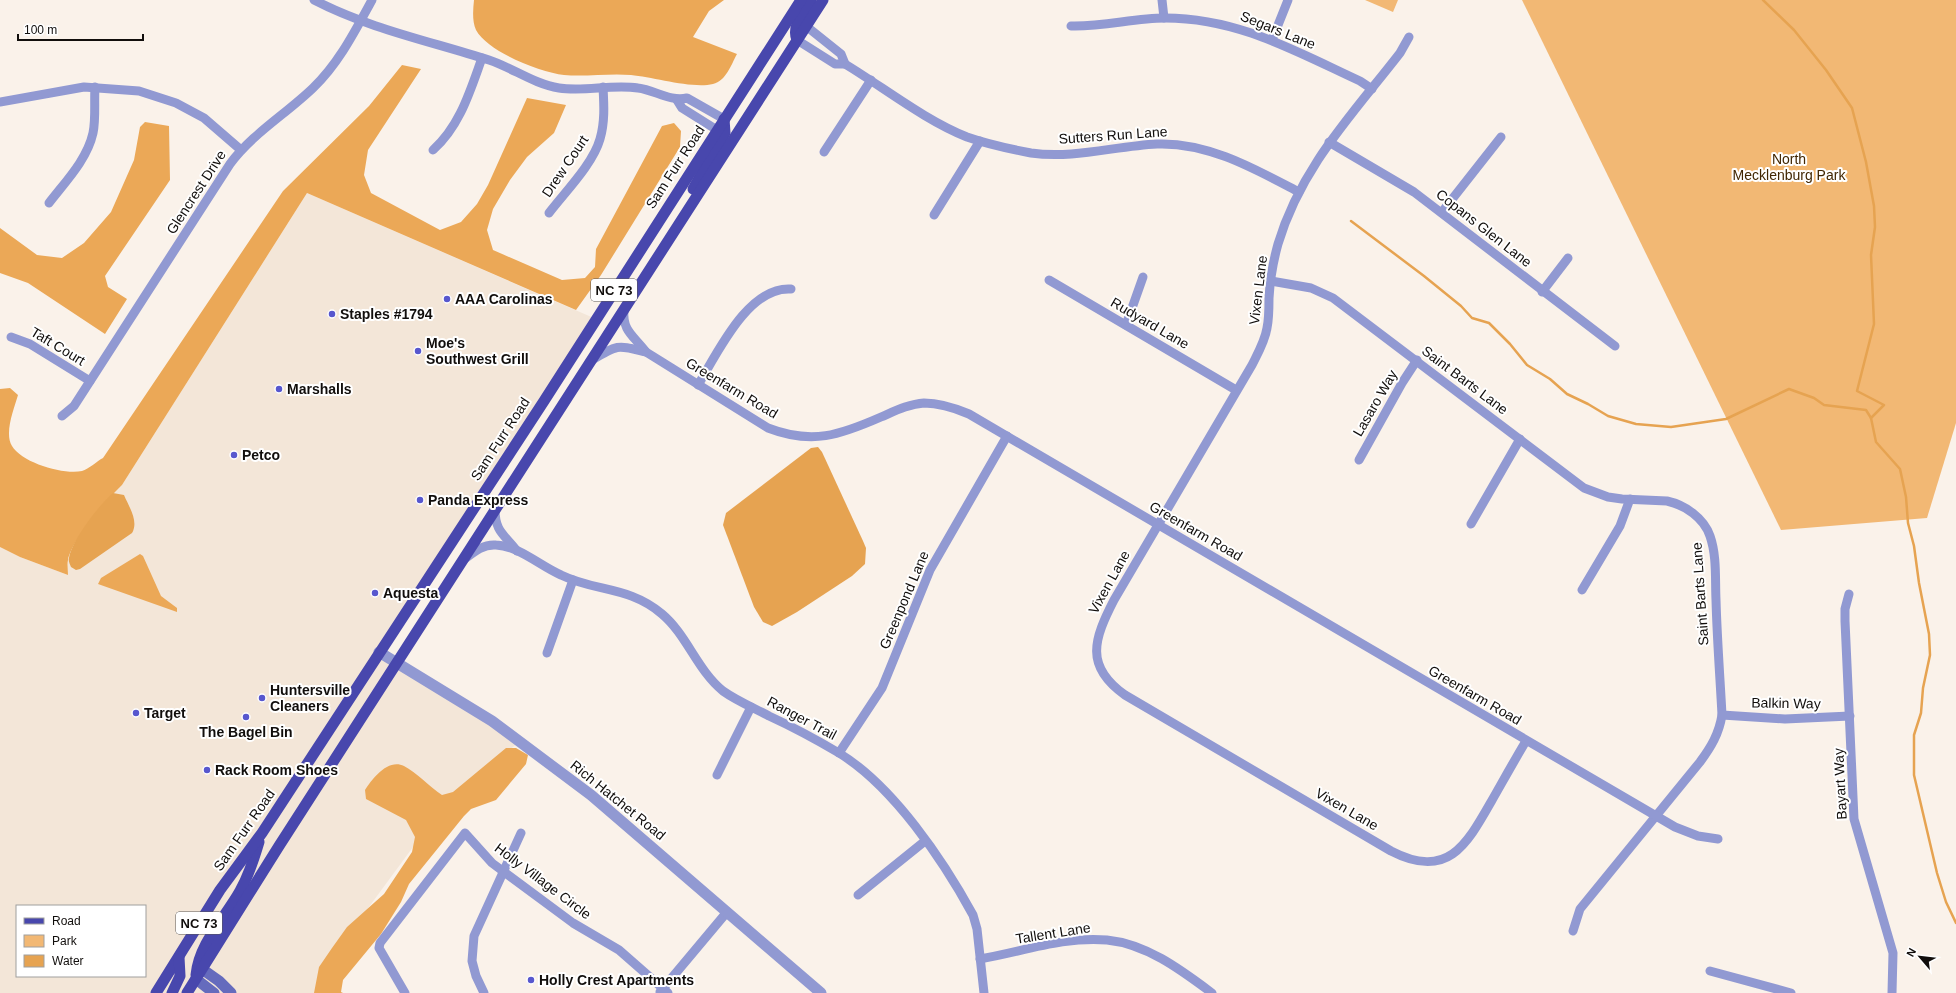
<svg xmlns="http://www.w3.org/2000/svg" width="1956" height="993" font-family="Helvetica,sans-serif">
<rect width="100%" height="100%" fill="#faf2ea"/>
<path fill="#f3e6d8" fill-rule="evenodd" d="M307,193L596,319L380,652L520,741L441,809L324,968L329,993H0V547L20,557L68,575V560L109,497L122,485ZM17,906H145V976H17Z"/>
<g fill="#f2b874">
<polygon points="1365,0 1398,0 1393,12"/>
<polygon points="1522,0 1956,0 1956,423 1927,518 1781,530"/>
</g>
<g fill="#eba857">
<path d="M474,0H724L709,11L693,37L737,54C731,65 726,81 713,84C692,89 653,77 631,75C609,73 586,77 564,75C540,72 488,52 476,30C472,21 473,10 474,0Z"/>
<path d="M402,65L421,69L368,150L364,175L371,193L440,230L461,222L477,204L488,185L527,98L566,105L554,133L527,157L510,180L493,209L487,230L493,250L562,280L585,278L595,267L596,249L662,126L674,123L681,131L680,147L601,275L576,310L307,193L122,485C107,499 71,541 68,560C67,564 68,570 68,575L20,557L0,547V389L10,388L18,395C14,409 4,433 12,446C22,463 64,475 82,471C89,469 97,461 103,458L283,191L369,106Z"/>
<polygon points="145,122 169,126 170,180 105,276 108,287 127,299 105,334 28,283 0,273 0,228 37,255 62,258 84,243 111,212 134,160 140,127"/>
<polygon points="140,554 143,556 161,596 177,608 177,612 98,584 101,578"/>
<path d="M506,748H516L528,755L526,764L496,800L471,809L464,816L409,884L401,902L381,934L343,980L341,992L343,993H314L319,967L332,948L347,927L384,894L412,852L415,837L406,820L366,799L365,790C372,779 388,758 404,766C416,772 430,787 442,795L453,792Z"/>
</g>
<g fill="#e6a351">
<polygon points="818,447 822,452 863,541 866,548 865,564 852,576 797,612 772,626 763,622 754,607 723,525 726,513 811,448"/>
<path d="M113,493L124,495C129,507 139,521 132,533L80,569L76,570L71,567C70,564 68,561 69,558C72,540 99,505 113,493Z"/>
</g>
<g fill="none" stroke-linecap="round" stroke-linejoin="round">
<g stroke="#e6a351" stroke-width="2.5">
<polyline points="1763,0 1794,30 1826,70 1852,108 1866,162 1874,206 1875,227 1871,255 1874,324 1857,391 1884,405 1871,418"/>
<polyline points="1351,221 1424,276 1461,306 1472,318 1489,323 1510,344 1527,365 1550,379 1567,394 1588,404 1608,416 1636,424 1671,427 1726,419 1789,389 1814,398 1824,405 1866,410 1871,418 1876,442 1900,469 1906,497 1908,523 1914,546 1919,583 1929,634 1930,655 1923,688 1921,713 1914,735 1914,775 1937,873 1946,902 1956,923"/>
</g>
<g stroke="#9199d2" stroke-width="9">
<path d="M314,0C370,29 430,41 489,60C513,68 534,84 559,88C585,92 611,84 638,88C655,90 670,102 687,98L724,119"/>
<polyline points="1162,0 1164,18"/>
<polyline points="806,26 841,54 845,64"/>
<path d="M1071,26C1103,27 1134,18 1165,18C1238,18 1295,51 1360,81L1372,89"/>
<path d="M1409,37L1400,53C1352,115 1301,167 1278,244C1273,262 1270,280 1269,298C1269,308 1269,319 1267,328C1265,341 1258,353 1252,365L1114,600C1094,639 1084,666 1125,695L1391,851C1447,880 1466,846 1491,802C1503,781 1514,761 1526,741"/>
<path d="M797,40L835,64H845C883,87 926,121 967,137C987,144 1010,149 1031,153C1074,159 1115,146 1157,144C1208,142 1255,169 1299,192"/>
<polyline points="1272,40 1288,0"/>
<polyline points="677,100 682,108 717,130"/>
<polyline points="0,102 84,87 139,91 176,103 204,118 241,150"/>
<polyline points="1329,142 1414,192 1615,346"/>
<path d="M433,150C460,126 470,91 482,58"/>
<polyline points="824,152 871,80"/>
<path d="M49,203C65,182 87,160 93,133C96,119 94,102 95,87"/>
<polyline points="1442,212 1501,137"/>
<path d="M549,213C565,192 593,164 600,139C605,122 604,105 603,87"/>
<polyline points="934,215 980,141"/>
<polyline points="1049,280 1236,390"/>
<path d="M1271,281L1311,288L1333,298L1584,488L1608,497L1622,499L1667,501C1685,505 1704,518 1710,536C1717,556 1715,579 1716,600C1717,638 1720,677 1722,715C1719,734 1711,747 1700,762L1580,909L1573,931"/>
<polyline points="1542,292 1568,258"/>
<path d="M624,310C622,331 634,336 646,352"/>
<polyline points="1126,325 1143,277"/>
<polyline points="11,337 30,344 90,381"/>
<path d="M592,360C619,344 617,345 646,352L768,428C812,445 840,435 881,417C895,411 909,404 924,403C940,403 955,408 969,414L1675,827L1698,836L1718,839"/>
<path d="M698,385C717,354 748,286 791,289"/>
<path d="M62,416L74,406L230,164C252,134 286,114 313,88C339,63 355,31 372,0"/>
<polyline points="1359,460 1402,383 1417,360"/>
<path d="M495,509C495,532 504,534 517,551"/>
<polyline points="1471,524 1520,439"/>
<path d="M466,558C475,551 484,544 496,545C519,546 540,566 561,575C596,592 629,586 662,614C687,635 697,670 723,691C737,701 754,708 769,716C793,727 817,740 839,753C893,786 943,860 973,915L977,929L984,993"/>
<polyline points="1582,590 1620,526 1630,499"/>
<polyline points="1849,594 1845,609 1845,621 1854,819 1893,953 1892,993"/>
<polyline points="547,653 573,580"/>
<polyline points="1722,715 1785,719 1850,716"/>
<polyline points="839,753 882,688 930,570 1007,436"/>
<polyline points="717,775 751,707"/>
<polyline points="858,895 925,841"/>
<path d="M980,959C1021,952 1065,936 1107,940C1147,944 1181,970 1212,993"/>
<polyline points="1710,971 1791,993"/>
<polyline points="660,992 727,912"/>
<polyline points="405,993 379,948 380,943 465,833 492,863 573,923 619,950 668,993"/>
<polyline points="484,993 476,976 472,961 474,936 521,833"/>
</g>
<polyline stroke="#9199d2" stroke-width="11" points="379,652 492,721 591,795 821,993"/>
<g stroke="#656bbd" stroke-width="11">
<polyline points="202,969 219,981 231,993"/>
<polyline points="196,979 214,993"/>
</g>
<g stroke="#4847ad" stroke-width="11">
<path d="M797,40C791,26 804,12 811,0"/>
<polyline points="693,189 725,133 724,119"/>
<path d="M196,975C199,943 225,918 240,891C249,875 254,859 259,842"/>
<polyline points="156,993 220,890 262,833 544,401 801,0"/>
<polyline points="172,993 180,976 179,957"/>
<polyline points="187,993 279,846 823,0"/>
</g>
</g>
<g fill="#5757ce" stroke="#fff" stroke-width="1.5">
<circle cx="447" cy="299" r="4"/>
<circle cx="332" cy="314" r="4"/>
<circle cx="418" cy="351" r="4"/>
<circle cx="279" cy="389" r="4"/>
<circle cx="234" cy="455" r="4"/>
<circle cx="420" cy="500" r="4"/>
<circle cx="375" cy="593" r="4"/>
<circle cx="262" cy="698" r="4"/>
<circle cx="136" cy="713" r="4"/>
<circle cx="246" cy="717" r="4"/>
<circle cx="207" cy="770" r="4"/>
<circle cx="531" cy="980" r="4"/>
</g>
<g text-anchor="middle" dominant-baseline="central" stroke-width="4" stroke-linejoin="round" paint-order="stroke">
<g fill="#fff" stroke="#585655" stroke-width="1">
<rect x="591" y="279" width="46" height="22" rx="3"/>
<rect x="176" y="912" width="46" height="22" rx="3"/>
</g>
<g font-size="13" font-weight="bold" fill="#110e0c">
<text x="614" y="290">NC 73</text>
<text x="199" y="923">NC 73</text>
</g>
<g font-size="14" fill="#110e0c" stroke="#fff">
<text transform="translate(1278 30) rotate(22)">Segars Lane</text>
<text transform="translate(1113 135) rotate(-4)">Sutters Run Lane</text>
<text transform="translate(565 166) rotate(-56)">Drew Court</text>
<text transform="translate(675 167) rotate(-57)">Sam Furr Road</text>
<text transform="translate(196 192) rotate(-57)">Glencrest Drive</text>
<text transform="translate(1484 228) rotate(38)">Copans Glen Lane</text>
<text transform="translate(1258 290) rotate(-83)">Vixen Lane</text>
<text transform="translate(1150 323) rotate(30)">Rudyard Lane</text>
<text transform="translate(58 346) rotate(31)">Taft Court</text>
<text transform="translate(1465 380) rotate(37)">Saint Barts Lane</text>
<text transform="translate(732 388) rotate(31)">Greenfarm Road</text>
<text transform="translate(1375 403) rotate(-60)">Lasaro Way</text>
<text transform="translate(500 439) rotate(-57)">Sam Furr Road</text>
<text transform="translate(1196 531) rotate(30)">Greenfarm Road</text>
<text transform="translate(1109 582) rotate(-61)">Vixen Lane</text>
<text transform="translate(1700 594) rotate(-94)">Saint Barts Lane</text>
<text transform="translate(904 600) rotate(-67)">Greenpond Lane</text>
<text transform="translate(1475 695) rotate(30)">Greenfarm Road</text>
<text transform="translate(1786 703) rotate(1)">Balkin Way</text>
<text transform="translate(802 718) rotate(28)">Ranger Trail</text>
<text transform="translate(1840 784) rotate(-93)">Bayart Way</text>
<text transform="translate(618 800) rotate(39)">Rich Hatchet Road</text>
<text transform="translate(1347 809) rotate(30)">Vixen Lane</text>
<text transform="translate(244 830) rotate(-55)">Sam Furr Road</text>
<text transform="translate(543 881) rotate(37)">Holly Village Circle</text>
<text transform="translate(1053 933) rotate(-9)">Tallent Lane</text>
</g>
<g font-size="14" fill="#412602" stroke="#fff">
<text x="1789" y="159">North<tspan x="1789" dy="16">Mecklenburg Park</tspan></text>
</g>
<g font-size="14" font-weight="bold" fill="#110e0c" stroke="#fff" text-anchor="start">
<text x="455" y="299">AAA Carolinas</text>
<text x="340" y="314">Staples #1794</text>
<text x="426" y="343">Moe's<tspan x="426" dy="16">Southwest Grill</tspan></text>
<text x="287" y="389">Marshalls</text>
<text x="242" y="455">Petco</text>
<text x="428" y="500">Panda Express</text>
<text x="383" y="593">Aquesta</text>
<text x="270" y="690">Huntersville<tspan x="270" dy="16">Cleaners</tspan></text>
<text x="144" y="713">Target</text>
<text x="246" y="732" text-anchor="middle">The Bagel Bin</text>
<text x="215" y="770">Rack Room Shoes</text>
<text x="539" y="980">Holly Crest Apartments</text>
</g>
</g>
<rect x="16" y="905" width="130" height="72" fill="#ffffff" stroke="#a09f9e"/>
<rect x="24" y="918" width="20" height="6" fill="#4847ad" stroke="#a09f9e"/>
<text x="52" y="925" font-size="12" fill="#110e0c">Road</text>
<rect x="24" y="935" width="20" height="12" fill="#f2b874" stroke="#a09f9e"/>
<text x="52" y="945" font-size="12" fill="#110e0c">Park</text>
<rect x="24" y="955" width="20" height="12" fill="#e6a351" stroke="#a09f9e"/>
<text x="52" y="965" font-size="12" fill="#110e0c">Water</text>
<g transform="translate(1920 957) rotate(298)" stroke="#ffffff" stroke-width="3" paint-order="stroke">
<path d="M0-3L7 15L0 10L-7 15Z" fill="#110e0c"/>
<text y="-6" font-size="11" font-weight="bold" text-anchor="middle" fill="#110e0c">N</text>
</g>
<path d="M18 34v6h125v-6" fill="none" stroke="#110e0c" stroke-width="2"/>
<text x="24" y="34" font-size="12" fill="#110e0c" stroke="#ffffff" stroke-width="3" paint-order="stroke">100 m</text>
</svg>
